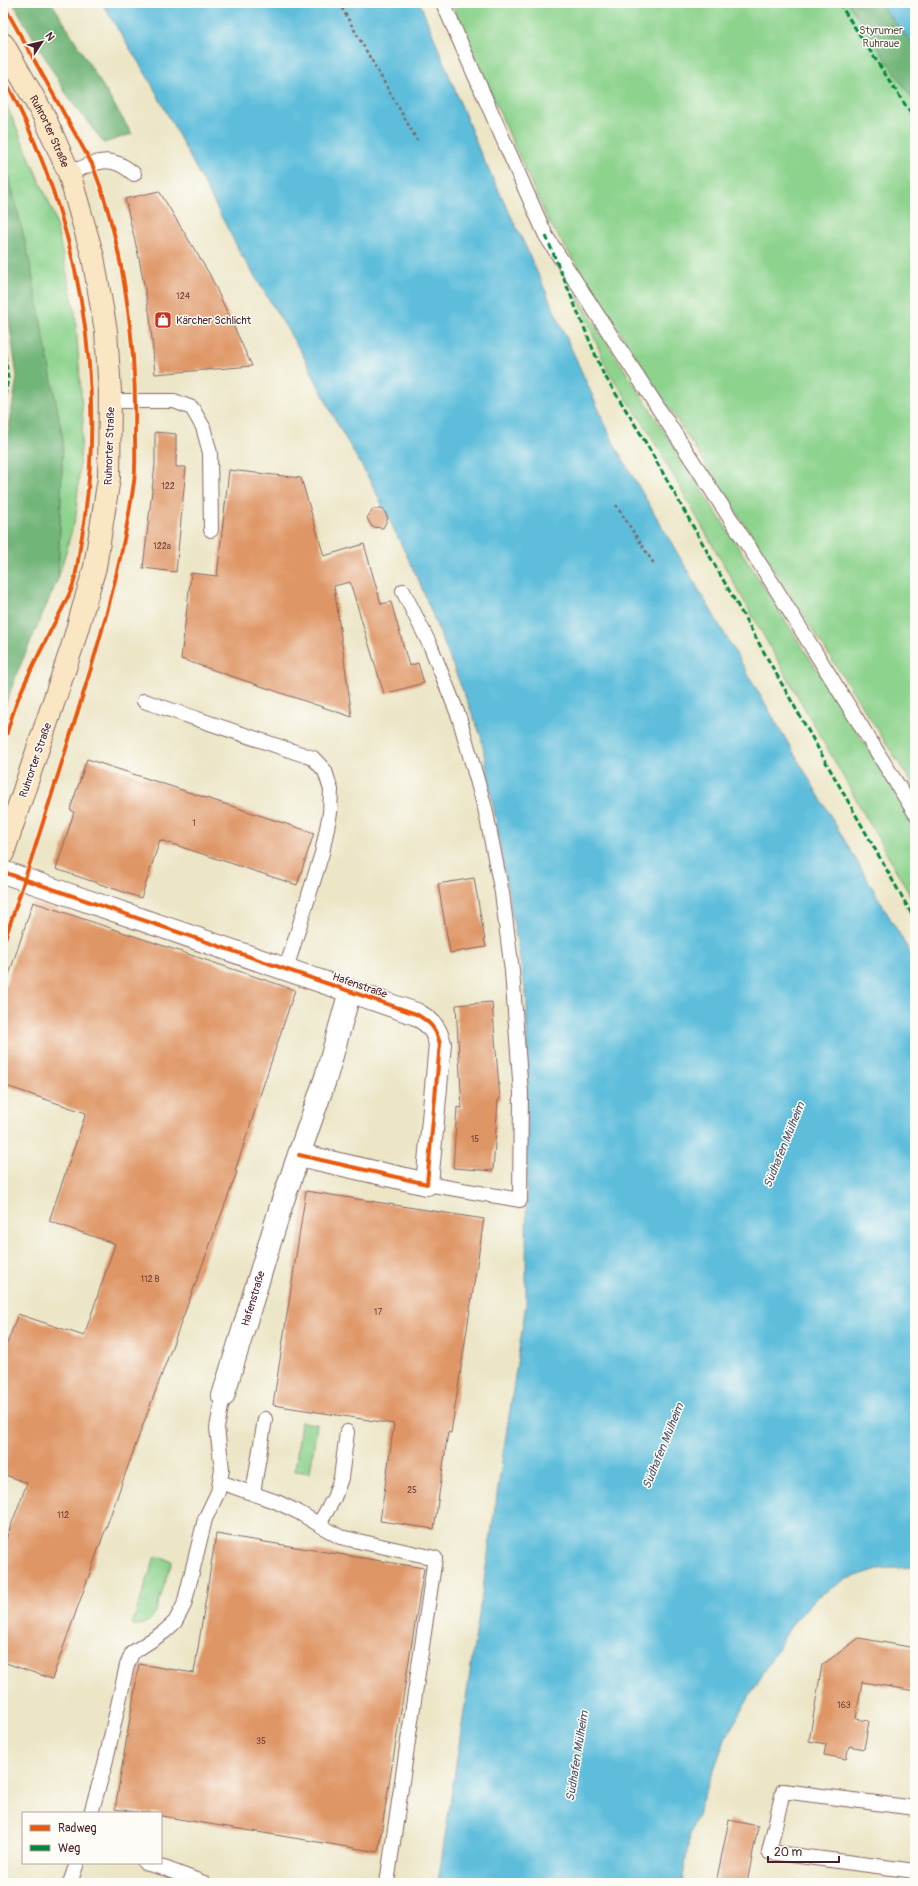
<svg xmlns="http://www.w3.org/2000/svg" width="918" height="1886" viewBox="0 0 918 1886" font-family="Pangolin,sans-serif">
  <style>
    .green { fill: #8dd38e; stroke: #6c795c }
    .forest { fill: #72b579; stroke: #5e6a52 }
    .water { fill: #5dbddb; stroke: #546e83 }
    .building { fill: #df9666 }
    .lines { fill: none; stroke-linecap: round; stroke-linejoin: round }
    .service-casing { stroke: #836562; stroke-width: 16 }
    .minor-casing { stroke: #836562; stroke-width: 24 }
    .secondary-casing { stroke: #836562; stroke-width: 24 }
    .path { stroke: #836562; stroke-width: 2.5; stroke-dasharray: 3 3; stroke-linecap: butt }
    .service { stroke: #fff; stroke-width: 14 }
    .minor { stroke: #fff; stroke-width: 22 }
    .secondary { stroke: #fbe6c4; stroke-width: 22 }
    .quiet { stroke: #00873e; stroke-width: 3; stroke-dasharray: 6 3; stroke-linecap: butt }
    .cycleway-casing { stroke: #fdfcf7; stroke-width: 6 }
    .cycleway { stroke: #e8590c; stroke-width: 4 }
    .labels { text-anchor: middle; stroke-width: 3; stroke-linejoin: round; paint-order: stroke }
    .number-label { font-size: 9px; fill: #6f3d3a }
    .park-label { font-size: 11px; fill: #5e5549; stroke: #fdfcf7 }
    .street-label { font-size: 11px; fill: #4a1f2b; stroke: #fdfcf7 }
    .poi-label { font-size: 11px; fill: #4a1f2b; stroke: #fdfcf7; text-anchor: start }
    .water-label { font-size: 12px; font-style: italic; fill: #515669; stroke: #fdfcf7 }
  </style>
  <rect width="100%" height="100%" fill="#fdfcf7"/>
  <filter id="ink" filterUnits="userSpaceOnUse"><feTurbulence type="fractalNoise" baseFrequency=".025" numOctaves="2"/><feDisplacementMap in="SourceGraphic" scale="8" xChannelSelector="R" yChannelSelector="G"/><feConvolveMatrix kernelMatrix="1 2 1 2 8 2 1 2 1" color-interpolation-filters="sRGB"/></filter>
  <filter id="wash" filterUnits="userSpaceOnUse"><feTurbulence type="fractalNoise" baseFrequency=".012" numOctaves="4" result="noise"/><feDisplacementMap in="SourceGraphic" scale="16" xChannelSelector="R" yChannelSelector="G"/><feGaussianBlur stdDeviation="0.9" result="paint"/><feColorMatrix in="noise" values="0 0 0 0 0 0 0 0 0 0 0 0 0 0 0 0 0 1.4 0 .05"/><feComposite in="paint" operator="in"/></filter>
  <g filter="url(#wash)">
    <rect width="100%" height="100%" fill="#ece6c7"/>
    <!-- green -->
    <g class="green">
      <path d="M451,3H915V788L547,219Z"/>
      <path d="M3,97L54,214L75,312L83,420L76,516L58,579L63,439L9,176L3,166Z"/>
      <path d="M576,294L898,796L915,828V904L647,429L608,371Z"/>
      <path d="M301,1422L317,1424L310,1473L295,1471Z"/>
      <path d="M155,1556L172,1561L156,1611C152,1622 143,1626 132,1625Z"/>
    </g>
    <!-- forest -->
    <g class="forest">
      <path d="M13,3H52L132,134L104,143L68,97Z"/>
      <path d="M848,3H879L915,46V103Z"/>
      <path d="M3,166L9,176L29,258L63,439L58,579L17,673L3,712V466L17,377L3,278Z"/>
    </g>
    <!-- water -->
    <g class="water">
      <path d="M102,3H420L480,152L524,243L615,446L915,961V1567L878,1569L844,1580L816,1598L792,1624L726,1737L690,1834L682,1883H438L526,1304L527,1000L481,736L419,581L372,484L339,427L303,355L241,254L150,81Z"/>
      <path d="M879,3H915V46Z"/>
    </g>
    <g id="blocks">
      <!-- building -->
      <g class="building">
        <path d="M159,191L210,275L252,366L155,374L150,317L139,258L125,199Z"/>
        <path d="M155,432L176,434V467H186L176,572L143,568L155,465Z"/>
        <path d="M229,470L301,478L324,556L364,544L381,604L391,602L409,666L418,663L424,683L384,694L350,582L334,586L352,717L181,659L191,573L217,576Z"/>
        <path d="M373,509H383L388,518L383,528L372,527L367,518Z"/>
        <path d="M87,759L314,833L297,885L160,840L141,898L56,869L74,812L70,810Z"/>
        <path d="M474,878L486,947L450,953L438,884Z"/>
        <path d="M33,902L295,990L235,1171L237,1172L137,1441L52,1679L3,1662V1547L27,1483L3,1474V1354L18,1314L84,1336L115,1244L49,1221L86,1113L3,1085V993Z"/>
        <path d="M492,1002L500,1099L498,1100L493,1171L453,1168L457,1107L462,1108L456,1005Z"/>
        <path d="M306,1191L484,1219L451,1433L448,1432L434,1529L380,1521L394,1424L273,1405Z"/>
        <path d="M216,1534L424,1568L378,1852L161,1816V1813H142L115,1809L139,1664L194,1673Z"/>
        <path d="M859,1638L915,1648V1691L862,1682L856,1719L869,1721L864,1749L849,1746L846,1759L824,1755L826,1744L809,1741L822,1665Z"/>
        <path d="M729,1820L758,1826L747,1883H716Z"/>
      </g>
    </g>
  </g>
  <g filter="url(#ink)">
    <use href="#blocks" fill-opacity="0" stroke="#836562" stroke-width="1"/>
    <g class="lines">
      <defs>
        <g id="service">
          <path d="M443,3L546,236L771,581L915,813"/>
          <path d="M69,173C97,162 110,153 134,174"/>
          <path d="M110,401H174L192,408L203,427L210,453L211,530"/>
          <path d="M403,591L431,647L459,717L485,808L502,893L512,971L521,1093L520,1200L427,1184"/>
          <path d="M144,701L313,758L325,771L331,790L330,813L322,853L286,969"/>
          <path d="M220,1482L277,1502L298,1512L340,1537L435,1558L387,1883"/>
          <path d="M253,1493L265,1419"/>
          <path d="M319,1524L334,1498L341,1478L347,1432"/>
          <path d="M915,1808L783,1791L769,1852L915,1871"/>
          <path d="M91,1813L105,1764L127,1665L132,1653L164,1632L175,1622L184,1605L205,1519L218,1492L222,1469L217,1428L223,1396"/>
          <path d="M145,1863L167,1869L204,1883"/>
          <path d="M70,1883L77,1863"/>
        </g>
        <g id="minor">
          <path d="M3,872L416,1014C430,1022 436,1028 440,1044L427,1184L299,1155"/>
          <path id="s1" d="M223,1396L281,1206L326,1077L350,991"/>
        </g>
        <g id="secondary">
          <path id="s2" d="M3,44L44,116L69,173L93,257L106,331L110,392L109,478L95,567L72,647L3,853"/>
        </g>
      </defs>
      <!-- service casing -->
      <use href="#service" class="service-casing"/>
      <!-- minor casing -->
      <use href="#minor" class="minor-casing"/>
      <!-- secondary casing -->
      <use href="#secondary" class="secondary-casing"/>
      <!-- path -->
      <g class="path">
        <path d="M123,3L126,7"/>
        <path d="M339,3L417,140"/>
        <path d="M616,505L654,564"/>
      </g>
      <!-- service -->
      <use href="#service" class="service"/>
      <!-- minor -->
      <use href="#minor" class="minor"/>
      <!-- secondary -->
      <use href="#secondary" class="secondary"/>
      <!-- quiet -->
      <g class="quiet">
        <path d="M839,3L915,120"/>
        <path d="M546,236L603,373L642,436L915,920"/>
        <path d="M3,337L8,378L3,409"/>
      </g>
      <defs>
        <g id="cycleway">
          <path d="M3,4L92,164C124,243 137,349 135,434C135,450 136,467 134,482C122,568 97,651 71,733C49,804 27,874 3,945"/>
          <path d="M3,76C79,218 108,376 82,536C79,551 78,566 74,581C71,596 54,622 47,638C38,656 29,673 21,692C13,709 9,728 3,745"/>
          <path d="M3,872L416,1014C430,1022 436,1028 440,1044L427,1184L299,1155"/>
        </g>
      </defs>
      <!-- cycleway casing -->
      <use href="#cycleway" class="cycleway-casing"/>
      <!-- cycleway -->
      <use href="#cycleway" class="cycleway"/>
    </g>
  </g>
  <!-- icons -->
  <defs>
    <symbol id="shop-square" viewBox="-11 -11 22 22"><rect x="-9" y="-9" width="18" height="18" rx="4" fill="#c8321e" stroke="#fdfcf7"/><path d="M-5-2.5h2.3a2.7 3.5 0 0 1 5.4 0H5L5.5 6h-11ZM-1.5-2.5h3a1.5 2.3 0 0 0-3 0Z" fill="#fff"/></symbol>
  </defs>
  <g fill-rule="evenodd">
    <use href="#shop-square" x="153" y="310" width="20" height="20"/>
  </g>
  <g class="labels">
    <!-- number labels -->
    <g class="number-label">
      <text x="183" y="299">124</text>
      <text x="168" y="489">122</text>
      <text x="162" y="549">122a</text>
      <text x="194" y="826">1</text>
      <text x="475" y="1142">15</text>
      <text x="150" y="1282">112 B</text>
      <text x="378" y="1315">17</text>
      <text x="412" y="1493">25</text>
      <text x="63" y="1518">112</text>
      <text x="844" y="1708">163</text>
      <text x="261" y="1744">35</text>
    </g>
    <!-- park labels -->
    <g class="park-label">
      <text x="881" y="34">Styrumer<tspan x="881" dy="13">Ruhraue</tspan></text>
    </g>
    <!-- street labels -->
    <g class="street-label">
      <text dy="4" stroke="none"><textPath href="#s2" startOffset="99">Ruhrorter Straße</textPath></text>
      <text transform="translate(109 446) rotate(-88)" y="4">Ruhrorter Straße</text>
      <text transform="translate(35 760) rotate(-71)" y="4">Ruhrorter Straße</text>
      <text transform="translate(360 985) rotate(19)" y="4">Hafenstraße</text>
      <text dy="4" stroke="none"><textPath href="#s1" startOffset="102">Hafenstraße</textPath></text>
    </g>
    <!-- poi labels -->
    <g class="poi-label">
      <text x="176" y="324">Kärcher Schlicht</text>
    </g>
    <!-- water labels -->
    <g class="water-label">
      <text transform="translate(784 1145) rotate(-68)" y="4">Südhafen Mülheim</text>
      <text transform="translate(663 1446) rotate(-68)" y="4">Südhafen Mülheim</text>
      <text transform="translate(577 1756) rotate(-81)" y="4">Südhafen Mülheim</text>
    </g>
  </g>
  <!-- margin -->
  <rect width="918" height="1886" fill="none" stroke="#fdfcf7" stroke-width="16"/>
  <!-- legend -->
  <rect x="22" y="1812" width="140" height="52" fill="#fdfcf7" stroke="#b5a4a5"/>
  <rect x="30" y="1825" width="20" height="6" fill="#e8590c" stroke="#b5a4a5"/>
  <text x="58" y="1832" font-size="12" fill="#4a1f2b">Radweg</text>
  <rect x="30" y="1845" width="20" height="6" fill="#00873e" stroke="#b5a4a5"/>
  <text x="58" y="1852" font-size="12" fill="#4a1f2b">Weg</text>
  <!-- north arrow -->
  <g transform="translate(42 42) rotate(55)" stroke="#fdfcf7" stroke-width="3" paint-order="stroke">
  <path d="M0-3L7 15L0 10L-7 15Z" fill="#4a1f2b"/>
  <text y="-6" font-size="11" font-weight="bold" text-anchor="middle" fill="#4a1f2b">N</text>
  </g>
  <!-- scale -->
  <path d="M768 1856v6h71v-6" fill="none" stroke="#4a1f2b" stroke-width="2"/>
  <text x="774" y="1856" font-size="12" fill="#4a1f2b" stroke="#fdfcf7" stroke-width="3" paint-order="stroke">20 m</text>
</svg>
